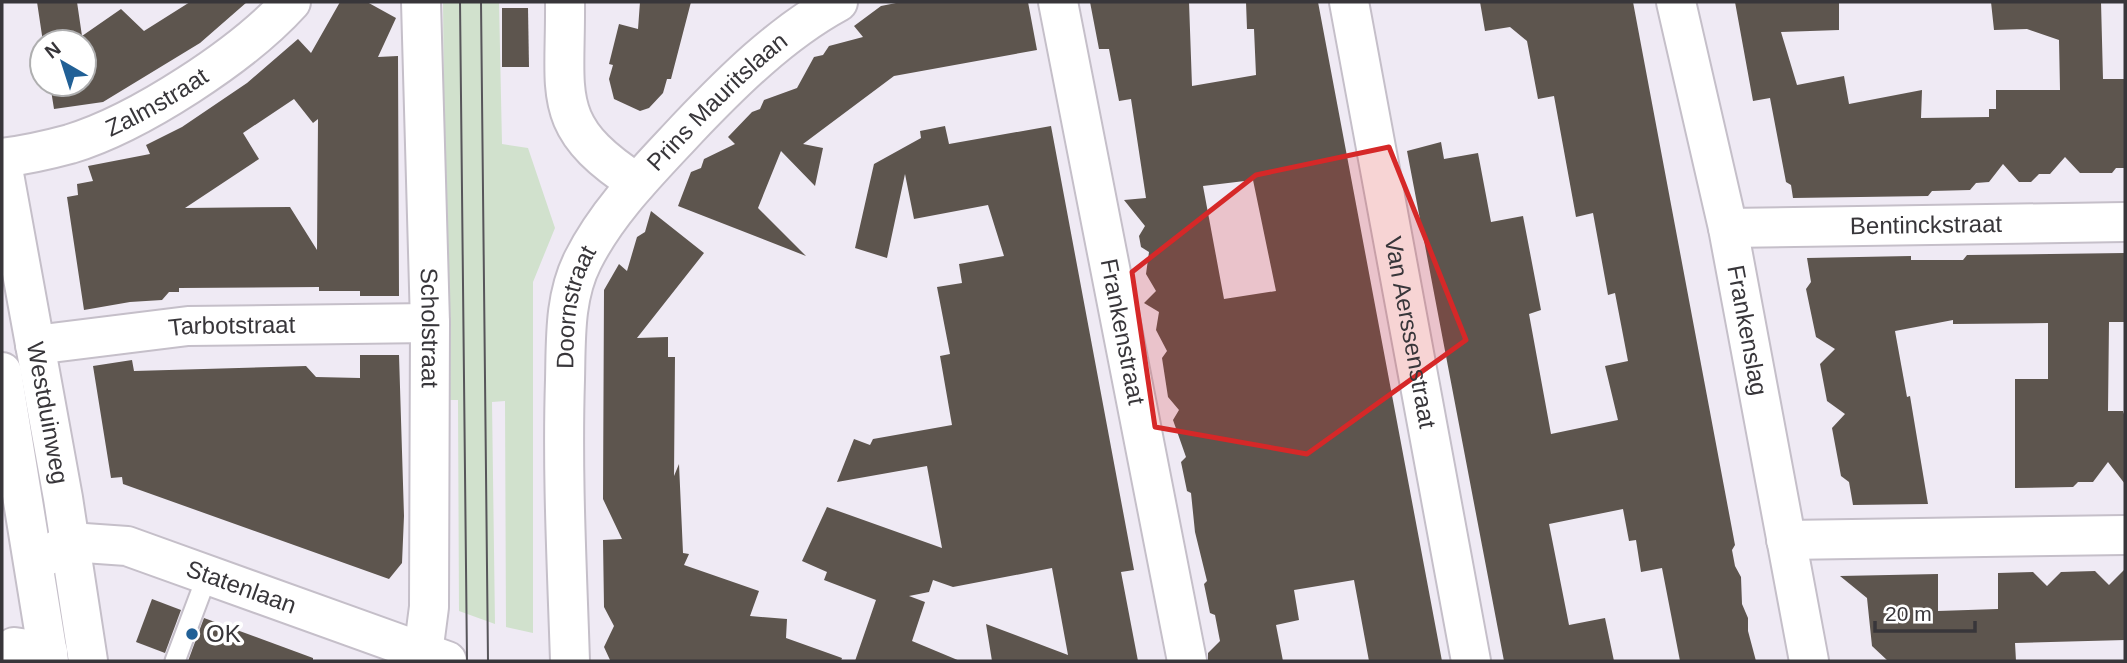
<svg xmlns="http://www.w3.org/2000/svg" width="2127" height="663" viewBox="0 0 2127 663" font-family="Arial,sans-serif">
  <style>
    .green { fill: #d1e1cd }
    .building { fill: #5d554e; fill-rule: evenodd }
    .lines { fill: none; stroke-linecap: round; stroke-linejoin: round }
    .service-casing { stroke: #c5bfc9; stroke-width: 23 }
    .minor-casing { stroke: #c5bfc9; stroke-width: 42 }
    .tertiary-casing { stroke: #c5bfc9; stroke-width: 42 }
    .secondary-casing { stroke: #c5bfc9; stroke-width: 42 }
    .service { stroke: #fff; stroke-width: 19 }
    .minor { stroke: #fff; stroke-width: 38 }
    .tertiary { stroke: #fff; stroke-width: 38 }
    .secondary { stroke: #fff; stroke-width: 38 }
    .tram { stroke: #57555a; stroke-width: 2 }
    .marked { fill: #d62828; fill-opacity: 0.2; stroke: #d62828; stroke-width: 5; stroke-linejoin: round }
    .poi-dot { fill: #216096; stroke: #fff; stroke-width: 2.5 }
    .labels { text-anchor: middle; stroke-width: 7; stroke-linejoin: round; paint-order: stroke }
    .street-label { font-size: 24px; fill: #38363a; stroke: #fff }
    .poi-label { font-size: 24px; fill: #38363a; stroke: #fff; text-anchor: start }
  </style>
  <rect width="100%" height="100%" fill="#efeaf4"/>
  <!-- green -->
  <path class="green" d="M443,2H499L502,144L528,148L555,228L533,282V633L506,627L505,401L492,402L495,624L459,611L458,400H447Z"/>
  <!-- building -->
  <g class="building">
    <path d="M37,2H77L82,36L121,9L144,31L190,2H247L200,43L103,102L54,109L50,84H84V42H43Z"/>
    <path d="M340,2H367L396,18L378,57L398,56L399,296H360V291H319V287L179,288V292H169L162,300L130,302L84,310L67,197L78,195L77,184L93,181L88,166L150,154L146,145L182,127L247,83L298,39L311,53ZM294,99L313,123L318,119L317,250L290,207L185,208L259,159L243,133Z"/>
    <path d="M640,2H691L671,79H667L663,93L649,108L640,111L614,99L609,79L613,65L609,64L619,24L638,29Z"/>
    <path d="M901,2H1028L1037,50L894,76L803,144L823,148L815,186L781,151L758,208L806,256L678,206L691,172L701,168L704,159L735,144L728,137L752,112L760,109L764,100L797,88L814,57L823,55L829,46L863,37L854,26L881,6Z"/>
    <path d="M1090,2H1189L1192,86L1256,75L1254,29H1247L1246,2H1318L1442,661H1369L1354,580L1294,590L1299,620L1276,625L1283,661H1208V653L1220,641L1215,615L1210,613L1204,584L1207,581L1195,532L1191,493L1187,491L1181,462L1186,457L1173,420L1179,410L1168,397L1162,358L1167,351L1156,330L1159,312L1144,303L1156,291L1146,274L1149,252L1141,247L1139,236L1145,226L1124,200L1146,198L1131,99L1119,101L1109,49H1099ZM1253,180L1276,291L1224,299L1203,186Z"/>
    <path d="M1480,2H1633L1735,545L1732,550L1735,566L1741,577L1742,604L1748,618V631L1756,661H1680L1662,568L1641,572L1636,540L1629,541L1623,509L1549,524L1569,625L1605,618L1614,661H1504L1407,151L1441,142L1444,159L1478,153L1491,222L1523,216L1541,310L1529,314L1551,434L1618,420L1605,366L1628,361L1615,293L1608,295L1593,213L1576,217L1554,96L1538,99L1527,41L1510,27L1485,31Z"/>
    <path d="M1735,2H1839V30L1781,32L1797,85L1844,76L1849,104L1922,90L1921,118L1989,117V109H1996V90H2060L2059,40L2027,29L1994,30L1991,2H2101L2103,79H2125V168H2116L2112,173H2080L2065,157L2050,174H2039L2031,182H2019L2003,164L1989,182L1976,183L1970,190L1932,191L1928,196L1793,198L1791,185L1786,182L1770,98L1753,101Z"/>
    <path d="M502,8H528L529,67H502Z"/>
    <path d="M945,126L949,144L1051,126L1134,570L1121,572L1138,661H992L986,624L1068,655L1052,568L953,587L933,580L929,592L909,596L925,602L912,641L960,661H855L876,600L824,580L827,572L802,561L827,507L942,548L927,466L837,482L854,439L870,445L873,439L952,425L940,356L950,354L937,287L962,283L959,264L1004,256L988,205L914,219L905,174L887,258L855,248L874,164L921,138L920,131Z"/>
    <path d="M651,211L704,253L637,338L668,337V357H675L674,476L679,464L683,553L689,554L684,565L759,591L750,616L787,619L786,638L842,658L841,661L610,660L604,647L614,626L604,607L603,540L622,539L603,499L604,290L619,264L627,271L637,237L645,232Z"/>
    <path d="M2125,253L2124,322H2109L2108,411H2123L2125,417V484L2108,462L2093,482H2078L2073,487L2015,488V379H2048V323L1953,324V320L1895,331L1907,397L1910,396L1928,504L1853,505L1849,482L1841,476L1832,428L1845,414L1827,401L1820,364L1835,349L1816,337L1806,289L1811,282L1807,258L1911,256V260H1963L1967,255Z"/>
    <path d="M360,355H399L404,516L402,563L389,579L123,484L122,477L111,478L93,366L132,360L134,371L306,366L316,377L360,378Z"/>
    <path d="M2125,569V640L2015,643L2016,661H1888L1872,646L1867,598L1840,576L1938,574V611L1998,609V573L2033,572L2047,586L2061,572L2095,571L2109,585Z"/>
    <path d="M152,599L181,610L165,653L136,642Z"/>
    <path d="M204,618L313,658V661H188Z"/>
  </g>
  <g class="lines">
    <defs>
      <path id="service" d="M175,661L207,576"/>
      <g id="minor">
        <path id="s1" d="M421,2L430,323L429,607L422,661"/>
        <path d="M565,2C566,96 549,126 637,183"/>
        <path id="s2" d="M1058,2L1187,661"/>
        <path id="s3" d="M1349,2L1471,661"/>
        <path id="s4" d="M1676,2L1728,228L1809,661"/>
        <path id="s5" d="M2,158C25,155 48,150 70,144C139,123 243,55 291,2"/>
        <path id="s6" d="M1728,228L2125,222"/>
        <path id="s7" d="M35,345L188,326L430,323"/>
        <path d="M1786,540L2125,535"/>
        <path d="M14,647L48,652"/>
        <path id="s8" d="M570,661C567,568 562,474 565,380C566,340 564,297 583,260C608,210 650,169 688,128C732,82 781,33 838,2"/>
      </g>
      <g id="tertiary">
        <path id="s9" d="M43,558L70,542L127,546L447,661"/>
      </g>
      <g id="secondary">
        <path id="s10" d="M2,163L63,498L88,661"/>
        <path d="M2,372L49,661"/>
      </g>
    </defs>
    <!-- service casing -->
    <use href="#service" class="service-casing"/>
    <!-- minor casing -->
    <use href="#minor" class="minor-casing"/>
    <!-- tertiary casing -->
    <use href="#tertiary" class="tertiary-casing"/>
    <!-- secondary casing -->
    <use href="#secondary" class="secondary-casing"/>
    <!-- service -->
    <use href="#service" class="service"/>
    <!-- minor -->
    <use href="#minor" class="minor"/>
    <!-- tertiary -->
    <use href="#tertiary" class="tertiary"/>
    <!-- secondary -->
    <use href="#secondary" class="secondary"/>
    <!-- tram -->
    <g class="tram">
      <path d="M460,2L467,661"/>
      <path d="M481,2L488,661"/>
    </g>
  </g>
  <!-- marked area -->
  <path class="marked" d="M1389,147L1466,340L1307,454L1155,427L1132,272L1256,175Z"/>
  <!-- markers -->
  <circle class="poi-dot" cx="192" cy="634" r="7"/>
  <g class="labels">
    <!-- street labels -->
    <g class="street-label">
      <text dy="8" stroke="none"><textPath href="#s5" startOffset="166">Zalmstraat</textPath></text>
      <text dy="8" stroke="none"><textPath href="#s8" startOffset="612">Prins Mauritslaan</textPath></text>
      <text dy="8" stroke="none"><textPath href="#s6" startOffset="198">Bentinckstraat</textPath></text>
      <text dy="8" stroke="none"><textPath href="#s8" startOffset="355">Doornstraat</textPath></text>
      <text dy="8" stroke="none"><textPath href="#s7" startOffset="198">Tarbotstraat</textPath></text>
      <text dy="8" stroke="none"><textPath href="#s1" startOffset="326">Scholstraat</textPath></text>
      <text dy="8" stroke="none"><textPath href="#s2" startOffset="336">Frankenstraat</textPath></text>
      <text dy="8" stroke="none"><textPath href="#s4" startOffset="336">Frankenslag</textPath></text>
      <text dy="8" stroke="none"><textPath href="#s3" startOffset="336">Van Aerssenstraat</textPath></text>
      <text dy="8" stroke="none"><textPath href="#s10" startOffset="254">Westduinweg</textPath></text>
      <text dy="8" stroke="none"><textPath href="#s9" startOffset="210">Statenlaan</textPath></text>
    </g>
    <!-- poi labels -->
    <g class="poi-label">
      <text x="206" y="642">OK</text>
    </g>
  </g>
  <!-- border -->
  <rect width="2127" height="663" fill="none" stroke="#38363a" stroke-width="7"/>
  <!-- north arrow -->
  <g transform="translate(63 63) rotate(321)"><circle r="33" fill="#ffffff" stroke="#afafb0" stroke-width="2"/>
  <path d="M0-5L12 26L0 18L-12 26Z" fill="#216096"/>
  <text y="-10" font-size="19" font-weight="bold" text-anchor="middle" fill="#38363a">N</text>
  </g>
  <!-- scale -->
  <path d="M1875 621v10h100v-10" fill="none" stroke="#38363a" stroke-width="3.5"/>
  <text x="1885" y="621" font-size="21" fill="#38363a" stroke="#ffffff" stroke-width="5" paint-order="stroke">20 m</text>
</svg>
